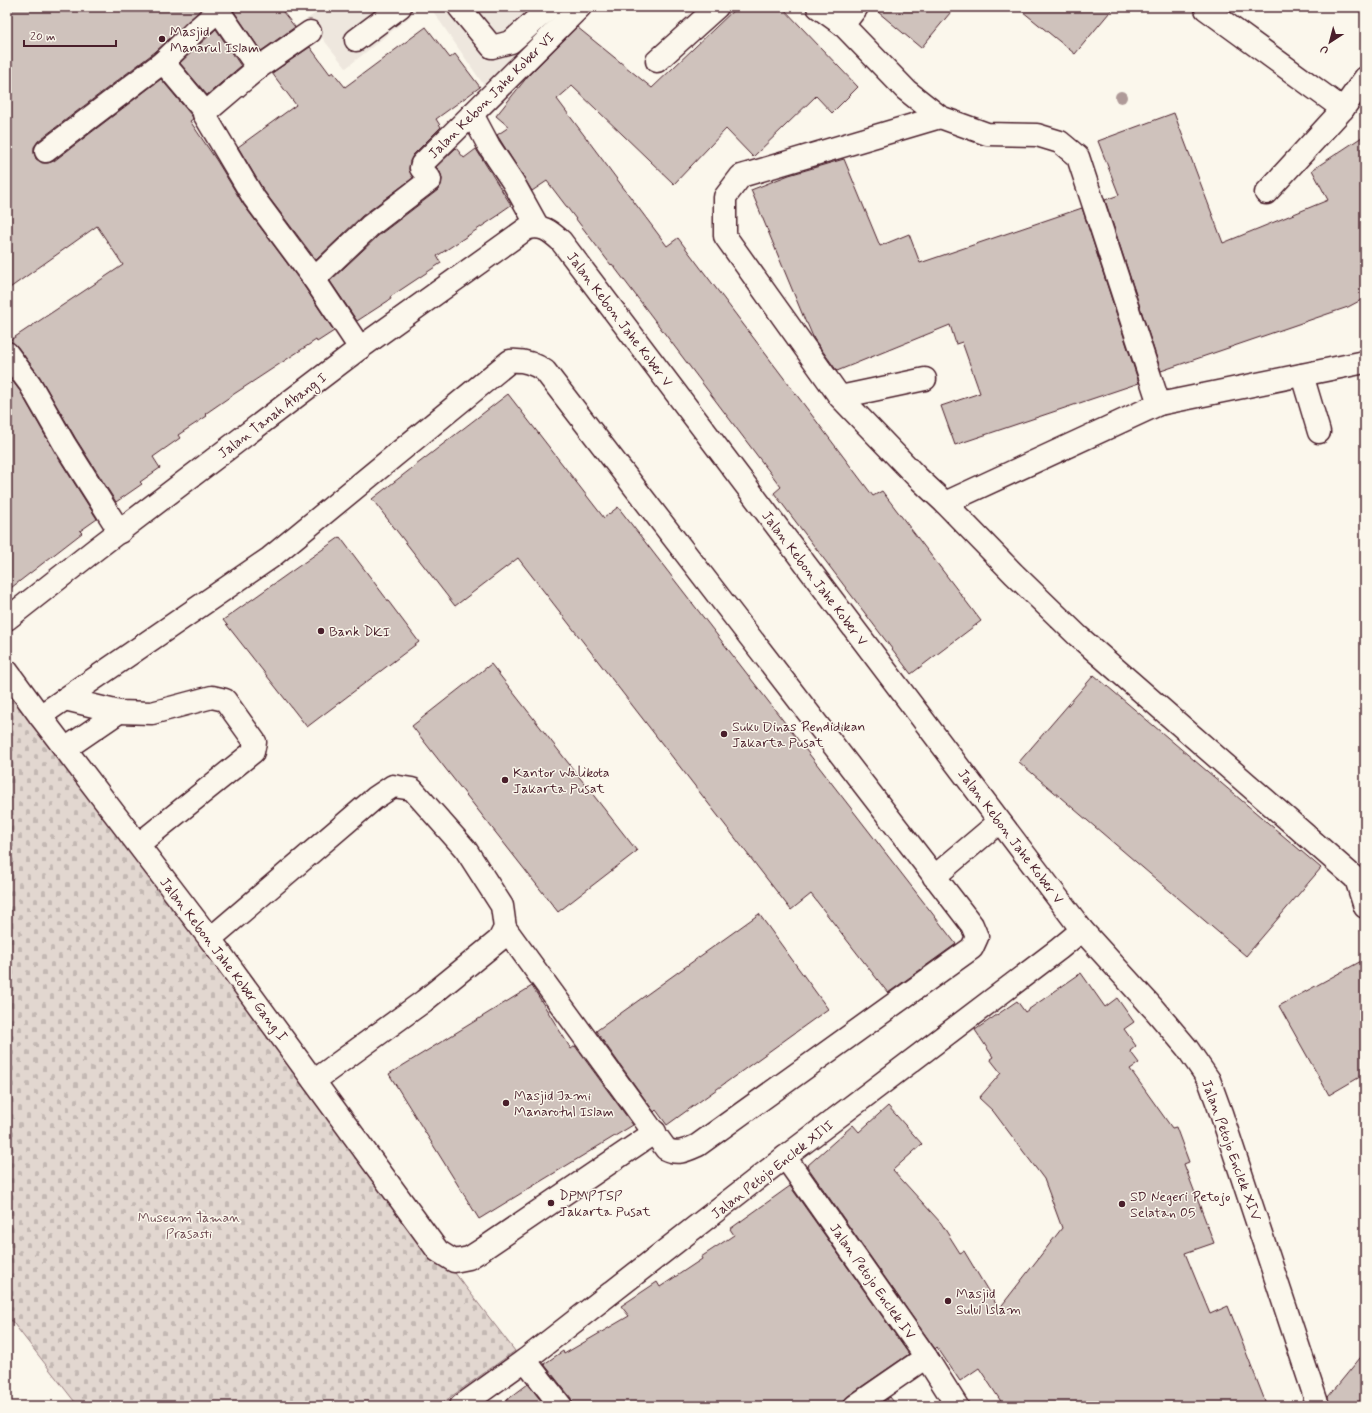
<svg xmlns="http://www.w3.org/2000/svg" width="1372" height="1413" viewBox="0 0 1372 1413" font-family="Mynerve,sans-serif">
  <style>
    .built { fill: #eee7de }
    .cemetery { fill: url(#cemetery-stones); stroke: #967b7e }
    .building { fill: #cfc2bc; stroke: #4a1f2b }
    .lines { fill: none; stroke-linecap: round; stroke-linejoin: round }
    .minor-casing { stroke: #4a1f2b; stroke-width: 25 }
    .minor { stroke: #fbf7ec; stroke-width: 22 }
    .tree { fill: #af9a98 }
    .poi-dot { fill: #4a1f2b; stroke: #fbf7ec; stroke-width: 1.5 }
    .labels { text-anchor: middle; stroke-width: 3; stroke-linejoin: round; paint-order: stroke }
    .poi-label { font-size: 14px; fill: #4a1f2b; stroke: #fbf7ec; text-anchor: start }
    .street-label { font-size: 14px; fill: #4a1f2b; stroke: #fbf7ec }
    .park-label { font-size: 14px; fill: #704d54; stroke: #fbf7ec }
  </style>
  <defs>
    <pattern id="cemetery-stones" width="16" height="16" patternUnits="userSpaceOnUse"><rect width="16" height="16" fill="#e2d7d0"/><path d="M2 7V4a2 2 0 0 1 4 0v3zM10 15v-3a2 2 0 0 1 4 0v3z" fill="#c3b8b3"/></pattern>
  </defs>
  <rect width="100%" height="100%" fill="#fbf7ec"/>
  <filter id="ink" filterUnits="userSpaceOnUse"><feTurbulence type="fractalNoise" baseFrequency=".025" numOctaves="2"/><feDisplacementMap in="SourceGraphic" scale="8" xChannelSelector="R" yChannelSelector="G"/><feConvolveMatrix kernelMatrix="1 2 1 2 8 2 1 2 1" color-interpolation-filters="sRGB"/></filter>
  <g filter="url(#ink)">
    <!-- built -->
    <g class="built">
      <path d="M325,7H422L346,68L307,19Z"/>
      <path d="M430,7H578L490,94Z"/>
    </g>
    <!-- cemetery -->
    <path class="cemetery" d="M7,691L515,1351L438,1406H78L7,1315Z"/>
    <!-- building -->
    <g class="building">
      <path d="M7,7H204L155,52L38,141L34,147V153L36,159L42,163H48L54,161L161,79L192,116L193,119L190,121L217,161L243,204L304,286L334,331L317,342L316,340L234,394L205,414L207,416L178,435L180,438L153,457L160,468L140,482L142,484L116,502L76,439L40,377L17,346L9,341L123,265L97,226L7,290Z"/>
      <path d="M231,7H279L295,27L261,51Z"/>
      <path d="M737,7H782L858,87L832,113L816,96L753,157L726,129L674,184L572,86L557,99L667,246L678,238L873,496L882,491L981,621L911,674L774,493L781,487L612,264L611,265L547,181L532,191L497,135L509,127L496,116L528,76L577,27L652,88Z"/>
      <path d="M872,7H955L921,48Z"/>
      <path d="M1017,7H1114L1075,54Z"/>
      <path d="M426,27L450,58L455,54L480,87L436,119L441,127L413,155L410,161L409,170L413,178L362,216L316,260L264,191L238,147L296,105L272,73L310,47L330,74L333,72L345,87Z"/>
      <path d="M216,29L241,66L207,95L180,63Z"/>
      <path d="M1174,113L1223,243L1328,200L1312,170L1365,135V298L1348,307L1161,371L1105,200L1119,195L1098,141Z"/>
      <path d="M456,148L464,158L476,149L511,205L498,214L499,215L437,256L441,263L390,297L391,299L357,321L330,281L378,236L438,190L441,185L442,179L440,172L436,167Z"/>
      <path d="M844,159L880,246L909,234L920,263L1082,208L1139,383L955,445L941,406L980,393L962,342L956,344L950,325L837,371L814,339L807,323H806L751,190L789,175Z"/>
      <path d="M7,374L20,391L54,451L97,519L80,531L82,533L7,591Z"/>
      <path d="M508,394L604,518L618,507L956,944L888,993L811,894L791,910L518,558L455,606L372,499Z"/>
      <path d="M340,537L419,642L307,727L223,620Z"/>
      <path d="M491,664L637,851L558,912L412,726Z"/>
      <path d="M1094,675L1321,868L1246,956L1019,762Z"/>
      <path d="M759,914L828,1009L667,1125L656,1110L654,1112L596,1031Z"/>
      <path d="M1365,959V1074L1329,1095L1279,1006Z"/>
      <path d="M1081,973L1105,1007L1117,998L1134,1022L1124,1029L1136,1046L1130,1051L1139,1063L1130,1069L1172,1128L1176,1127L1189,1162L1184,1164L1214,1243L1185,1253L1210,1314L1228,1306L1267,1406H1004L979,1368L960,1381L937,1347L935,1349L807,1166L853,1125L859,1132L888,1106L922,1144L893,1170L941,1223L960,1253L964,1251L999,1309L1062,1228L1044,1179L993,1111L979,1098L1001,1073L990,1059L993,1057L975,1030L1017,1001L1025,1012Z"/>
      <path d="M532,986L571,1049L575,1046L633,1125L479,1219L389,1074Z"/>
      <path d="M790,1186L909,1354L848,1396L844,1400L843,1406H573L571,1398L544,1364L563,1351L564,1354L629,1316L621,1306L657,1282L660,1287L702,1259L701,1257L734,1235L730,1229Z"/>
      <path d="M1365,1352V1406H1330L1328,1397Z"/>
      <path d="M528,1384L545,1406H499Z"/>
      <path d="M890,1397L897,1406H877Z"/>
    </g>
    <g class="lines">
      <defs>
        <g id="minor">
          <path d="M216,7L258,68"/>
          <path d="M459,7L492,47L511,42L550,7"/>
          <path d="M818,7L843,25"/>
          <path d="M857,7L843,25L906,90L940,117L987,134L1037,135L1060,142L1078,157L1159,404"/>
          <path d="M1206,9L1343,109"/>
          <path d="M310,32L258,68L204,114L254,198L314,279L360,348"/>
          <path d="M356,40L400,7"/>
          <path d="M657,61L717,7"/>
          <path d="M163,62L195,31L218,11"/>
          <path d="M472,114L489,146L513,182L538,227"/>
          <path d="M940,117L741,176L725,197V236L840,397L916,476L945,503L1159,404L1365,362"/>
          <path d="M46,151L163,62L205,112"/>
          <path d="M1266,193L1343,109L1365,78"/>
          <path d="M314,279L370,226L430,180V179L421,168L422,164L580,7"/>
          <path d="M7,353L30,384L65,445L120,532"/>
          <path d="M1302,375L1319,432"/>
          <path d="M840,397L925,379"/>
          <path d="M945,503L1014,574L1078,636L1356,879L1365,907"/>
          <path d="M7,619L96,549L360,348L526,229C541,223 551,232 561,241L1082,930L1153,1008L1187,1048L1209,1080L1221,1113L1318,1406"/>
          <path d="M7,671L40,716L210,939L438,1251L454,1261L469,1258L480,1251L655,1132"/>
          <path d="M65,699L119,712L152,713L212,697L225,700L255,742L253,752L139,844"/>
          <path d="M40,716L270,558L510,361C524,360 534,363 545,371L972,925L977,937L972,948L698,1145C687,1150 678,1155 666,1149L505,928"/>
          <path d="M65,749L119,712"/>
          <path d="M934,877L999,822"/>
          <path d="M210,939L375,798L393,786L412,789L466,850L502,906L505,928L499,940L424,1001L314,1081"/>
          <path d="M785,1157L926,1357L957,1406"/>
          <path d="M525,1360L561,1406"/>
          <path d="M461,1406L525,1360L785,1157L1059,949L1082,930"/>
          <path d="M855,1406L926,1357"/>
        </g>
      </defs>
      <!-- minor casing -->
      <use href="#minor" class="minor-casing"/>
      <!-- minor -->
      <use href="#minor" class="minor"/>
    </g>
    <!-- trees -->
    <circle class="tree" cx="1121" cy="97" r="6"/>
  </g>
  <!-- markers -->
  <g class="poi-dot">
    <circle cx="162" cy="39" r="4"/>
    <circle cx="321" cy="631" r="4"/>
    <circle cx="724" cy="734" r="4"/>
    <circle cx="505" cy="780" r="4"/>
    <circle cx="506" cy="1103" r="4"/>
    <circle cx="551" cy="1203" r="4"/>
    <circle cx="1122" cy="1204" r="4"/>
    <circle cx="948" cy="1301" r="4"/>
  </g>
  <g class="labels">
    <!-- poi labels -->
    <g class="poi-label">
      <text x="170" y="36">Masjid<tspan x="170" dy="16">Manarul Islam</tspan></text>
      <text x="329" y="636">Bank DKI</text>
      <text x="732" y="731">Suku Dinas Pendidikan<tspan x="732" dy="16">Jakarta Pusat</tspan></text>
      <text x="513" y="777">Kantor Walikota<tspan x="513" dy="16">Jakarta Pusat</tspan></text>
      <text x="514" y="1100">Masjid Jami<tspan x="514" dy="16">Manarotul Islam</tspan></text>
      <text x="559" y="1200">DPMPTSP<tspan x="559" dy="16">Jakarta Pusat</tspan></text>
      <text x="1130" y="1201">SD Negeri Petojo<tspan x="1130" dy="16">Selatan 05</tspan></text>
      <text x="956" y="1298">Masjid<tspan x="956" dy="16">Sulul Islam</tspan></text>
    </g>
    <!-- street labels -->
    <g class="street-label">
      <text transform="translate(491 95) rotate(-45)" y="5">Jalan Kebon Jahe Kober VI</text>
      <text transform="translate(620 319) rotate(53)" y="5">Jalan Kebon Jahe Kober V</text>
      <text transform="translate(272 415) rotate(-37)" y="5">Jalan Tanah Abang I</text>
      <text transform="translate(815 578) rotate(53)" y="5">Jalan Kebon Jahe Kober V</text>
      <text transform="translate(1011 836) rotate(53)" y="5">Jalan Kebon Jahe Kober V</text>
      <text transform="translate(224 959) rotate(53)" y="5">Jalan Kebon Jahe Kober Gang I</text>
      <text transform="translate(1232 1150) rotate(70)" y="5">Jalan Petojo Enclek XIV</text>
      <text transform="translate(772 1169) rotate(-38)" y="5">Jalan Petojo Enclek XIII</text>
      <text transform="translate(873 1281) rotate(55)" y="5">Jalan Petojo Enclek IV</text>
    </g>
    <!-- park labels -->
    <g class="park-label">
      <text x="189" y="1222">Museum Taman<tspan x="189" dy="16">Prasasti</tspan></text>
    </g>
  </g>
  <!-- margin -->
  <rect width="1372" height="1413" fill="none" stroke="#fbf7ec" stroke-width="24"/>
  <rect x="12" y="12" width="1348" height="1389" fill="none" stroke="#4a1f2b" stroke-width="1.5" filter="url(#ink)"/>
  <!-- north arrow -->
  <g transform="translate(1330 42) rotate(216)" stroke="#fbf7ec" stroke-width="3" paint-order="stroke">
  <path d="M0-3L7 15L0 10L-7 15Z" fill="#4a1f2b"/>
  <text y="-6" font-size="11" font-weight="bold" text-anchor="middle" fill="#4a1f2b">U</text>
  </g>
  <!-- scale -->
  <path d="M24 40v6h92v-6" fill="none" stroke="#4a1f2b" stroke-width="2"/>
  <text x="30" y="40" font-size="12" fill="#4a1f2b" stroke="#fbf7ec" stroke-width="3" paint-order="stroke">20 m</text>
</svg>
